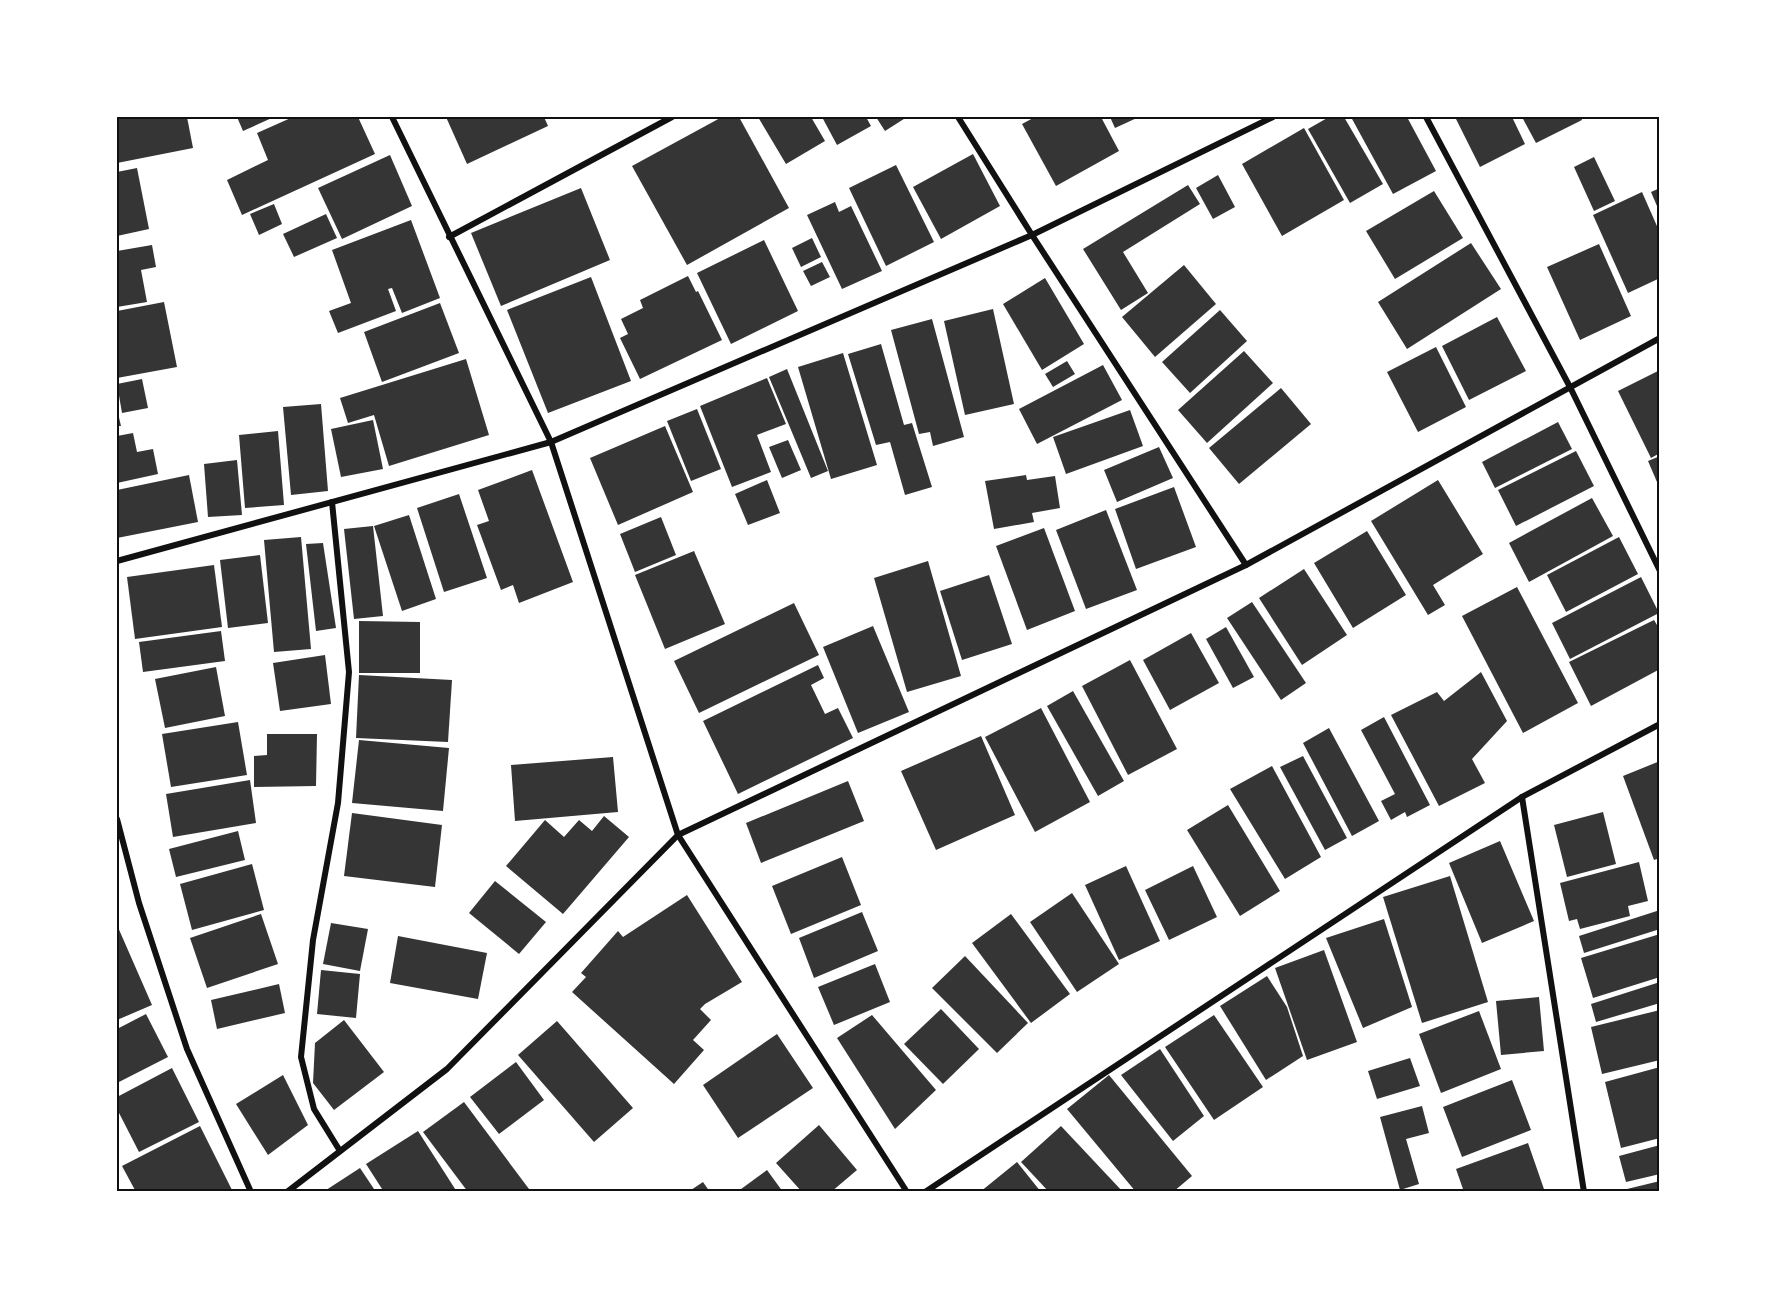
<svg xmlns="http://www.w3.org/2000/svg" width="1777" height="1309" viewBox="0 0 1777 1309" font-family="Ubuntu,sans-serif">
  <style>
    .building { fill: #353535 }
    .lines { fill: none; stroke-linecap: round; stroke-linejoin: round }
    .minor { stroke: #111; stroke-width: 6 }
    .neatline { fill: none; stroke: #111; stroke-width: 2 }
  </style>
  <rect width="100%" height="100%" fill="#fff"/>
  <!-- building -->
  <g class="building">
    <path d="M117,117H187L193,148L117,163Z"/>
    <path d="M237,117H274L243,131Z"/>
    <path d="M293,117H358L375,154L242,215L227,180L268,160L257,133Z"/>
    <path d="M446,117H544L548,126L467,164Z"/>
    <path d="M722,117H739L789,208L687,265L632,166Z"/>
    <path d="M758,117H811L825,141L786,164Z"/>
    <path d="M822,117H866L871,126L837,145Z"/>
    <path d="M876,117H907L885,131Z"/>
    <path d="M1035,117H1101L1119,151L1056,186L1022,124Z"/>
    <path d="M1110,117H1139L1115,128Z"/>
    <path d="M1329,117H1344L1383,184L1350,203L1308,129Z"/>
    <path d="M1351,117H1407L1436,171L1393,194Z"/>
    <path d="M1455,117H1512L1525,144L1480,167Z"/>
    <path d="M1522,117H1581L1582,120L1536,143Z"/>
    <path d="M1304,128L1344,200L1282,236L1242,164Z"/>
    <path d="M973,154L1000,206L941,239L913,187Z"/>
    <path d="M390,155L412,206L342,239L318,188Z"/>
    <path d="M1594,157L1615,201L1594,211L1574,167Z"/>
    <path d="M896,165L934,242L886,266L849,188Z"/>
    <path d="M137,168L149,229L117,236V172Z"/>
    <path d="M1218,175L1235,207L1213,219L1196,188Z"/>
    <path d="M1188,185L1200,204L1123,252L1148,293L1121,310L1083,249Z"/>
    <path d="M581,188L610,260L501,306L471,233Z"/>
    <path d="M1660,188V213L1651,192Z"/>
    <path d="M1434,191L1463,238L1395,279L1366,231Z"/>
    <path d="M1642,192L1660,233V278L1628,293L1593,215Z"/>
    <path d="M835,202L839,212L851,206L882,271L842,289L807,215Z"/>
    <path d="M274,204L282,224L259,235L250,214Z"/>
    <path d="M326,214L337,238L294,257L283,234Z"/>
    <path d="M411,220L440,298L402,313L392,288L388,289L396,311L338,333L329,311L351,303L332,250Z"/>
    <path d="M812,238L821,257L801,267L792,248Z"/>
    <path d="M764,240L798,311L731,344L697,273Z"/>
    <path d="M1471,243L1501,289L1407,349L1378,302Z"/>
    <path d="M1599,244L1631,316L1580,340L1547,267Z"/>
    <path d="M152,245L156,267L141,270L147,302L117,307V251Z"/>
    <path d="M822,262L830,277L811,286L803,271Z"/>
    <path d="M1184,265L1216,304L1155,357L1122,317Z"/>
    <path d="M688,276L696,292L698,291L722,340L640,379L620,338L628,334L621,319L643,308L640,300Z"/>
    <path d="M591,277L631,381L548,413L507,310Z"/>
    <path d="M1045,278L1084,344L1042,370L1003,304Z"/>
    <path d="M164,302L177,367L117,378V311Z"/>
    <path d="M440,303L459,353L382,382L364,332Z"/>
    <path d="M993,309L1014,404L965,415L944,321Z"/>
    <path d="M1220,310L1247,341L1190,393L1162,362Z"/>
    <path d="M1497,317L1526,371L1469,400L1442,346Z"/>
    <path d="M932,319L964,437L933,446L930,432L919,434L891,330Z"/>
    <path d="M881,344L904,425L912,423L932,487L905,495L890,442L876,445L848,354Z"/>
    <path d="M1436,347L1466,407L1418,432L1387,372Z"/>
    <path d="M1244,351L1273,383L1207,443L1178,410Z"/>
    <path d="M843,353L877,465L831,479L798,367Z"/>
    <path d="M466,359L489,435L389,466L374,415L348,423L340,398Z"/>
    <path d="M1067,361L1075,374L1053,387L1045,374Z"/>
    <path d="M1103,365L1122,400L1037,444L1019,409Z"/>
    <path d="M787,369L828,471L811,478L769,377Z"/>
    <path d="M1660,370V453L1651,458L1618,391Z"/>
    <path d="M767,378L786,424L757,435L771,472L732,487L700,406Z"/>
    <path d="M142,379L148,408L122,413L117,384Z"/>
    <path d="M1281,388L1311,424L1239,484L1209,448Z"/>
    <path d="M321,404L328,491L291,495L283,407Z"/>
    <path d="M117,409L121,426H117Z"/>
    <path d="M697,409L721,469L691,481L667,421Z"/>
    <path d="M1130,410L1143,446L1066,474L1053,437Z"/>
    <path d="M373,420L383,469L341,477L331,429Z"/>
    <path d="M1558,422L1572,449L1495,488L1482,462Z"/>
    <path d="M665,426L693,492L618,525L590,458Z"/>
    <path d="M278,431L284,505L245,508L239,435Z"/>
    <path d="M133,433L137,452L153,449L158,474L117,483V436Z"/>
    <path d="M788,440L801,470L782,478L769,447Z"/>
    <path d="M1159,447L1173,478L1117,502L1104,470Z"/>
    <path d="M1576,451L1594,486L1516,526L1498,490Z"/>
    <path d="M1660,456V489L1648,461Z"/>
    <path d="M237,460L242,515L208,517L204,464Z"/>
    <path d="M532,470L573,582L519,603L513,585L501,590L477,525L489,521L478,490Z"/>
    <path d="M189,475L198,522L117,538V490Z"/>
    <path d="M1026,475L1027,480L1055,476L1060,508L1032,513L1034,522L994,529L985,481Z"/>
    <path d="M767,480L780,513L748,525L735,494Z"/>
    <path d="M1438,480L1483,554L1433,585L1445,605L1428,615L1371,521Z"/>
    <path d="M1174,487L1196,547L1136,569L1115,509Z"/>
    <path d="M459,494L487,578L444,592L417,508Z"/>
    <path d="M1592,498L1613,536L1529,582L1509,543Z"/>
    <path d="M1106,510L1137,590L1086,609L1056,530Z"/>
    <path d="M409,515L436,599L402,611L374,526Z"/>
    <path d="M661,517L676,555L635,572L620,534Z"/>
    <path d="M373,526L383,616L354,619L344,529Z"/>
    <path d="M1044,528L1075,611L1027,630L996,546Z"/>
    <path d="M1367,531L1406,595L1353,628L1314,563Z"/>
    <path d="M301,537L311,649L274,652L264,540Z"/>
    <path d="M1619,537L1638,574L1566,612L1547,575Z"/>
    <path d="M323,543L336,628L316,631L306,544Z"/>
    <path d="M694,551L725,624L665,649L635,575Z"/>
    <path d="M260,555L268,623L228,628L220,560Z"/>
    <path d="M928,561L961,676L907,692L874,578Z"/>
    <path d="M214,565L222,627L135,639L127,577Z"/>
    <path d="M1304,569L1347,635L1302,665L1259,598Z"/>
    <path d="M989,575L1012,644L962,660L940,591Z"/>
    <path d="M1641,577L1659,613L1570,659L1552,623Z"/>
    <path d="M1517,587L1578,703L1523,733L1462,616Z"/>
    <path d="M1252,602L1306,683L1281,700L1227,618Z"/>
    <path d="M794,603L819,655L699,713L674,661Z"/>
    <path d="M1654,620L1660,630V669L1591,706L1569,662Z"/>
    <path d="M359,621L420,622V673H359Z"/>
    <path d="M873,626L909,712L858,733L823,647Z"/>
    <path d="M1226,627L1254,677L1233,688L1206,639Z"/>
    <path d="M221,631L225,661L143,672L139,642Z"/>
    <path d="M1191,633L1219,683L1170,710L1143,660Z"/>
    <path d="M325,655L331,704L280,711L273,663Z"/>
    <path d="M1130,660L1177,749L1128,775L1082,686Z"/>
    <path d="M818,665L824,678L811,685L825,714L838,708L853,738L738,794L703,721Z"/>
    <path d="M216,667L225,716L165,728L155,679Z"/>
    <path d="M1481,672L1507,721L1472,759L1485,783L1439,806L1391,715L1437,692L1444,701Z"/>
    <path d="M359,675L452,680L448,742L356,738Z"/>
    <path d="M1073,691L1124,781L1098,796L1047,706Z"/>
    <path d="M1041,708L1090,802L1035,832L985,737Z"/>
    <path d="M1384,717L1430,805L1407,817L1405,812L1391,820L1381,801L1395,794L1361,730Z"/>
    <path d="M238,722L247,775L171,787L162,734Z"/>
    <path d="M1329,728L1379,821L1352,836L1303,743Z"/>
    <path d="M267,734H317L316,786L254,787V756L267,755Z"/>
    <path d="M981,736L1015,815L936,850L901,771Z"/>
    <path d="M359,740L449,748L443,811L352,803Z"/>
    <path d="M1303,756L1347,838L1325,850L1280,767Z"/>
    <path d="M613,757L618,812L515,821L511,765Z"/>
    <path d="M1660,761V858L1654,860L1623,776Z"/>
    <path d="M1272,766L1321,857L1285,879L1230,789Z"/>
    <path d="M250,780L256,823L173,837L166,794Z"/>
    <path d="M848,781L864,821L761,863L746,823Z"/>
    <path d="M1228,805L1280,891L1240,916L1187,830Z"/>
    <path d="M1603,812L1616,864L1567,877L1554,825Z"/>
    <path d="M352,813L442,825L435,887L344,876Z"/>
    <path d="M604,816L629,837L563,914L506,866L545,820L564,837L579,820L592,831Z"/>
    <path d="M238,831L245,860L176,877L169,849Z"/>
    <path d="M1500,841L1534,921L1482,943L1449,863Z"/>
    <path d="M842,857L861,905L791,934L772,886Z"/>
    <path d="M1639,862L1648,901L1628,906L1630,916L1580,929L1577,919L1569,921L1560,883Z"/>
    <path d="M252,864L264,910L192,930L180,884Z"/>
    <path d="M1126,866L1160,941L1119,960L1085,885Z"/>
    <path d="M1193,866L1217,917L1169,940L1145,890Z"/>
    <path d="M1450,876L1488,1002L1422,1023L1383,897Z"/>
    <path d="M495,881L546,922L519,954L469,913Z"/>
    <path d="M1072,893L1119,964L1077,992L1030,922Z"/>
    <path d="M687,895L742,982L705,1004L700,1009L711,1020L693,1040L704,1050L674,1084L572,992L586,977L581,973L618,931L623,937Z"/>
    <path d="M1660,910V929L1584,953L1579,936Z"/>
    <path d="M862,912L878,951L814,978L799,938Z"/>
    <path d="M261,914L278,964L207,988L190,938Z"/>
    <path d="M1011,914L1070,994L1031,1023L972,943Z"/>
    <path d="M1384,919L1412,1007L1363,1028L1326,938Z"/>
    <path d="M331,923L368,929L360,971L323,964Z"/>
    <path d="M117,925L152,1005L117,1020Z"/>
    <path d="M1660,934V977L1593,998L1581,958Z"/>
    <path d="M398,936L487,953L478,999L390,983Z"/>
    <path d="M1324,950L1357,1042L1307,1060L1275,968Z"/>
    <path d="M965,956L1028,1023L997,1053L932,988Z"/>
    <path d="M875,964L890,1002L834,1025L818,987Z"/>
    <path d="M321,970L360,974L356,1018L317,1014Z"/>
    <path d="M1267,976L1287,1007L1303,1056L1266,1080L1220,1006Z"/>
    <path d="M1660,982V1003L1596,1022L1591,1004Z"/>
    <path d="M279,984L285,1013L217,1029L211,1000Z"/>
    <path d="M1539,997L1544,1051L1501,1055L1496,1001Z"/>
    <path d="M941,1009L979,1049L943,1084L904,1044Z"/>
    <path d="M1660,1010V1060L1602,1074L1591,1027Z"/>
    <path d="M1479,1011L1501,1069L1441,1093L1419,1034Z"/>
    <path d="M146,1014L168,1057L117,1083V1029Z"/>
    <path d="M872,1015L936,1090L895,1129L837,1038Z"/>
    <path d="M1214,1015L1263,1087L1214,1120L1165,1047Z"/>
    <path d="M344,1020L384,1072L334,1110L313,1083L315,1043Z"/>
    <path d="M557,1021L633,1108L594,1142L518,1055Z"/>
    <path d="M777,1034L813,1088L738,1138L703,1085Z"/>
    <path d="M1160,1049L1204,1116L1173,1141L1121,1075Z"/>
    <path d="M1410,1058L1420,1086L1377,1099L1368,1071Z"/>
    <path d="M516,1062L544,1100L499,1134L470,1097Z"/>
    <path d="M1660,1067V1138L1621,1148L1605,1082Z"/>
    <path d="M172,1068L199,1122L139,1152L117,1109V1097Z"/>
    <path d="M283,1075L308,1125L268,1155L236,1104Z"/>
    <path d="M1109,1075L1192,1176L1173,1192H1136L1067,1109Z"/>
    <path d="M1512,1080L1531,1130L1462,1157L1443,1107Z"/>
    <path d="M464,1102L529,1189L525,1192H468L423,1132Z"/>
    <path d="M1422,1106L1429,1133L1406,1139L1419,1184L1400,1190L1380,1117Z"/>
    <path d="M819,1125L857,1170L831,1192H802L776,1163Z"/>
    <path d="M200,1126L233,1192H136L122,1166Z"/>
    <path d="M1061,1126L1123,1192H1049L1021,1162Z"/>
    <path d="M418,1131L457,1192H384L366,1164Z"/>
    <path d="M1528,1143L1545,1192H1464L1456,1169Z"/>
    <path d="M1660,1145V1174L1626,1182L1619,1156Z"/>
    <path d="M1017,1162L1041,1192H980Z"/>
    <path d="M360,1168L376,1192H323Z"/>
    <path d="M767,1170L783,1192H737Z"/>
    <path d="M1660,1181V1192H1627V1189Z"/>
    <path d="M703,1182L710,1192H688Z"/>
  </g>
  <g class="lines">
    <!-- minor -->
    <g class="minor">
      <path d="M392,117L551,442L678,835L907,1192"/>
      <path d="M958,117L1032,235L1246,565"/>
      <path d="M1426,117L1570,387L1660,571"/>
      <path d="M449,237L672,117"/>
      <path d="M332,502L349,672L338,803L313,940L301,1057L314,1109L340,1151"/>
      <path d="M117,561L551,442L1032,235L1273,117"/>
      <path d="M1522,797L1584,1192"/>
      <path d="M117,819L139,903L187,1049L251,1192"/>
      <path d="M287,1192L447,1069L678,835L1246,565L1660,338"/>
      <path d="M925,1192L1522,797L1660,724"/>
    </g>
  </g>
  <!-- border -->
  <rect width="1777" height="1309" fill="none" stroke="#ffffff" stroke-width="237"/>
  <rect x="118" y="118" width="1540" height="1072" class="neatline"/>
</svg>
